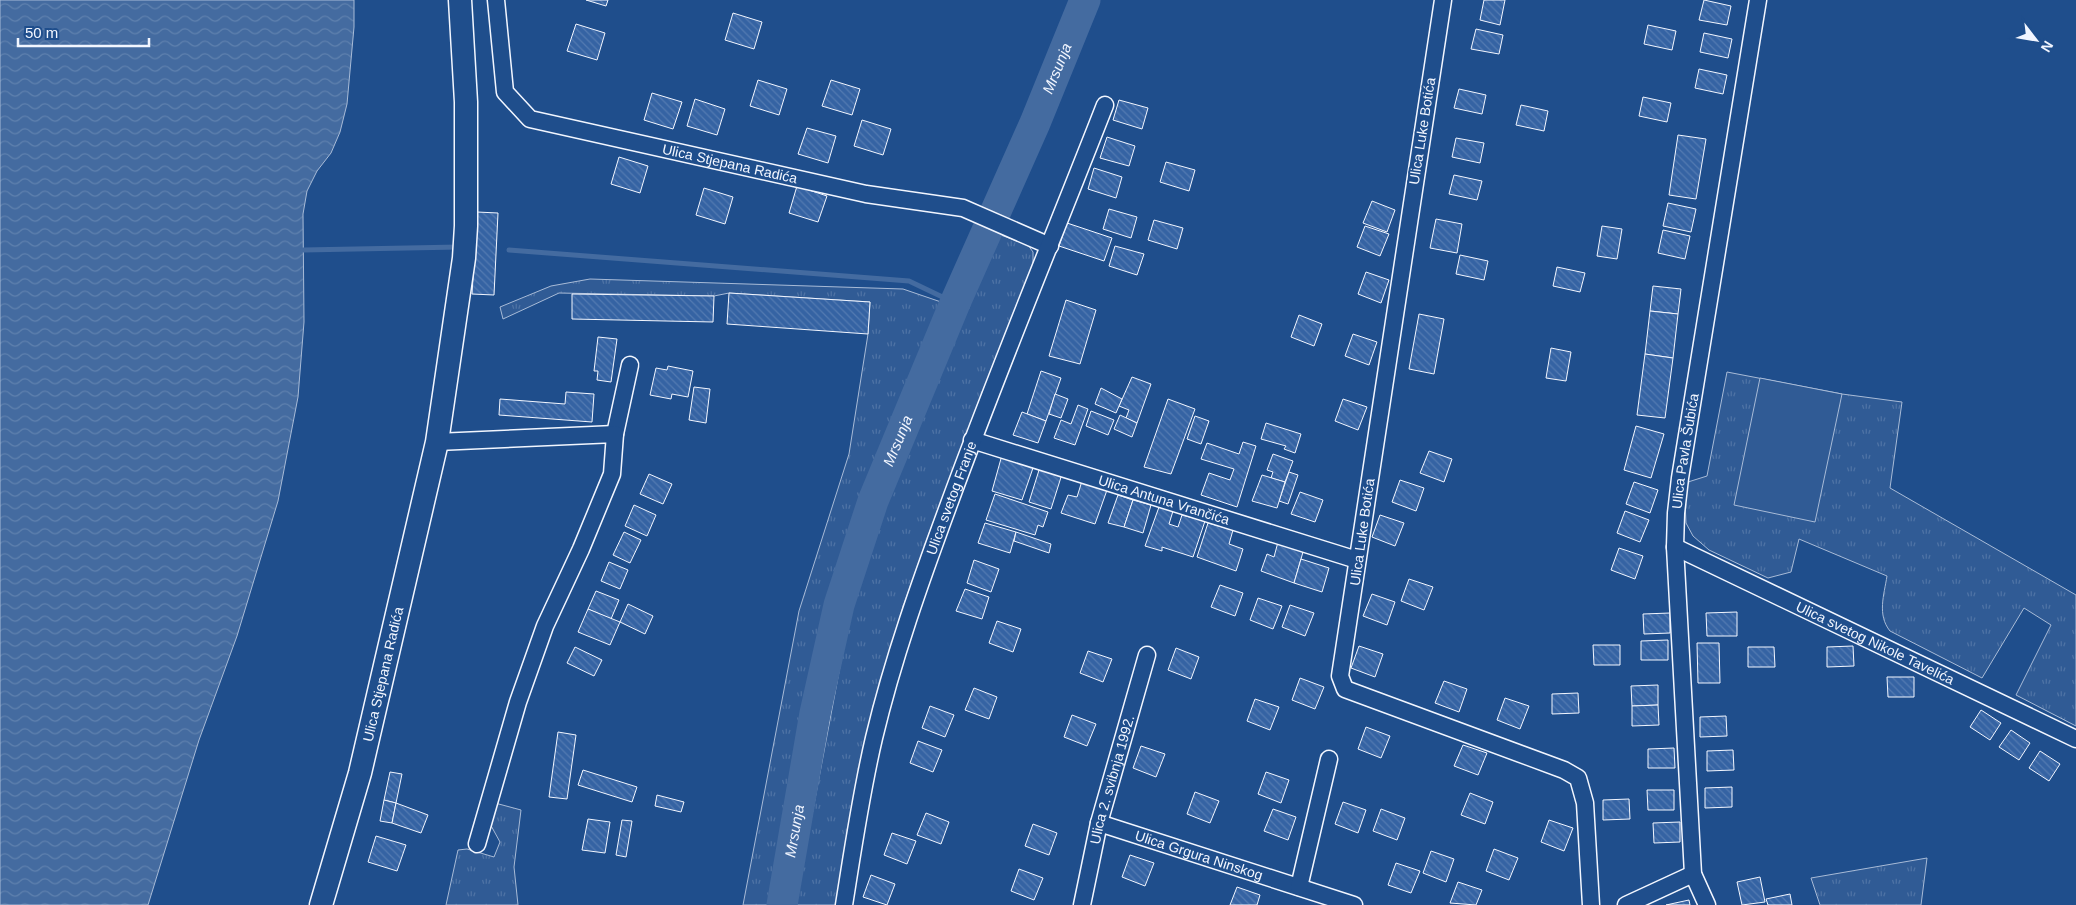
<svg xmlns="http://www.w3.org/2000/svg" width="2076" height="905" viewBox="0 0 2076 905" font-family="Helvetica,sans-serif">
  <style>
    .grass { fill: url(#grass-tufts); stroke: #a8bbd7 }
    .pitch { fill: #305b95; stroke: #a8bbd7 }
    .water { fill: url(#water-waves); stroke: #a8bbd7 }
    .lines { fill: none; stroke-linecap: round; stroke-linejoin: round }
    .stream { stroke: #446ba0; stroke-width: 5 }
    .river { stroke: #446ba0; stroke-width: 31 }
    .building { fill: url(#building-back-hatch); stroke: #f2f6ff }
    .minor-casing { stroke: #f2f6ff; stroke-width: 19 }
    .secondary-casing { stroke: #f2f6ff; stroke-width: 25 }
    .minor { stroke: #1f4e8c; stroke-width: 16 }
    .secondary { stroke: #1f4e8c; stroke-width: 22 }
    .labels { text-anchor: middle; stroke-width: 4; stroke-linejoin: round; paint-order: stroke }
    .street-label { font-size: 14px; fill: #f2f6ff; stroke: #1f4e8c }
    .water-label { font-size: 15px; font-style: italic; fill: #f2f6ff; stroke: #1f4e8c }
  </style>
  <defs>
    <pattern id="grass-tufts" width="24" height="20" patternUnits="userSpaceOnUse" patternTransform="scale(1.25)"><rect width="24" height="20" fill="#305b95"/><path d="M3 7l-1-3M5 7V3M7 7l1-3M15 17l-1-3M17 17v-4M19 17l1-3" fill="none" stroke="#4e73a5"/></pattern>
    <pattern id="water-waves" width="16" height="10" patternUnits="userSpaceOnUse" patternTransform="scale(1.25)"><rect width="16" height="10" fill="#446ba0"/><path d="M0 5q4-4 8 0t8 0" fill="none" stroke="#5f81ae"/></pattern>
    <pattern id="building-back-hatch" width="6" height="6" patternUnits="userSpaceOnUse" patternTransform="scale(1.25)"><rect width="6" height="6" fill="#3563a3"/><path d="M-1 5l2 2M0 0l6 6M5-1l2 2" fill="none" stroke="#537ab1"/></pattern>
  </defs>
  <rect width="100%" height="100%" fill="#1f4e8c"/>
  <!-- grass -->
  <g class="grass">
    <path d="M998,234L1028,245L1033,252V265L930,531L903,607L885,668L837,905H795L849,619L884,510Z"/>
    <path d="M590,279L903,289L944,303L909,384L843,553L817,649L771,905H743L799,611L849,454L868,334L870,302L729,293L714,296L559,293L503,319L500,307L551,286Z"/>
    <path d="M1727,372L1842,394L1902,402L1890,488L2076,595V726L2016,695L2051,625L2024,608L1982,678L1890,631C1877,615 1884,595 1887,576L1799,539L1791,572L1768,578L1709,550L1693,536L1686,523L1685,502L1688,482L1707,476Z"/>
    <path d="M495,803L521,810L514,867L518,905H446L458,850L467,849L494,857L500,842L489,822Z"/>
    <path d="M1927,858L1921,905H1820L1811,878Z"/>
  </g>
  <!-- pitch -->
  <path class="pitch" d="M1760,378L1842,394L1815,522L1734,505Z"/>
  <!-- water -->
  <path class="water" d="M0,0H354V27L347,104L340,132L331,153L317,171L307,191L303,214L304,322L298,397L278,501L237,636L199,740L148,905H0Z"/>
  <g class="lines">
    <!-- stream -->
    <g class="stream">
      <path d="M303,250L459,247"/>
      <path d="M509,250L909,281L955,303"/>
    </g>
    <!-- river -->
    <path class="river" id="s1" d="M782,905L815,713L839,605L873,501L955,303L1035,123L1085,0"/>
  </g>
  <!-- building -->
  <g class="building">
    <path d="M586,0H608L606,6Z"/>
    <path d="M1484,0H1505L1500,25L1480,20Z"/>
    <path d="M1704,0L1731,6L1727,25L1699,20Z"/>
    <path d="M733,13L762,22L754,49L725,40Z"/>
    <path d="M576,24L605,33L597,60L567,51Z"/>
    <path d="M1648,25L1676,31L1672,50L1644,44Z"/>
    <path d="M1476,29L1503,35L1499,54L1471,49Z"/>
    <path d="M1704,33L1732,39L1728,58L1700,52Z"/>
    <path d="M1699,69L1727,75L1723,94L1695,88Z"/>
    <path d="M758,80L787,89L779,115L750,106Z"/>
    <path d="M831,80L860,89L852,115L822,106Z"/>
    <path d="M1459,89L1486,95L1482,114L1454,108Z"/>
    <path d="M652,93L682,102L673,129L644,120Z"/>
    <path d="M1643,97L1671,103L1667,122L1639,116Z"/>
    <path d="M695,99L725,109L717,135L687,126Z"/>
    <path d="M1119,100L1148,108L1142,129L1113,120Z"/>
    <path d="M1521,105L1548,111L1544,131L1516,125Z"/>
    <path d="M862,120L891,129L883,155L854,146Z"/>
    <path d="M807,128L836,136L828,163L798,154Z"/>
    <path d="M1678,135L1706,139L1696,199L1669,195Z"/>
    <path d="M1107,137L1135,146L1129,166L1100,158Z"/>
    <path d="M1456,138L1484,143L1480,163L1452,157Z"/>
    <path d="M619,157L648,166L640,193L611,184Z"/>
    <path d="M1166,162L1195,170L1189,191L1160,182Z"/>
    <path d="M1094,168L1122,177L1116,198L1088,189Z"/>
    <path d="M1454,175L1482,181L1477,200L1449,194Z"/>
    <path d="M797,186L827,196L818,222L789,213Z"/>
    <path d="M704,188L733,197L725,224L696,215Z"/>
    <path d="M1372,201L1395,210L1387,232L1363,223Z"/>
    <path d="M1668,203L1696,209L1691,232L1663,226Z"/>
    <path d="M1109,209L1137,217L1131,238L1103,229Z"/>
    <path d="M477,212L498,213L494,295L472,294Z"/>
    <path d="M1436,219L1462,224L1457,253L1430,248Z"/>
    <path d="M1154,220L1183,228L1177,249L1148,240Z"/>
    <path d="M1067,223L1112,238L1104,261L1059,246Z"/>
    <path d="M1365,226L1389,234L1380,256L1357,247Z"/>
    <path d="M1602,226L1622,229L1617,259L1597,256Z"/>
    <path d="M1663,230L1690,236L1685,259L1658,253Z"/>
    <path d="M1115,246L1144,254L1137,275L1109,266Z"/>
    <path d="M1460,255L1488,261L1484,280L1456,274Z"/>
    <path d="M1557,267L1585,273L1580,292L1553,286Z"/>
    <path d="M1366,272L1389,280L1381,303L1358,294Z"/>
    <path d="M1653,286L1681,289L1678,314L1650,311Z"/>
    <path d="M729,293L870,302L868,334L727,324Z"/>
    <path d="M572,294L714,296L713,322L572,319Z"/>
    <path d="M1066,300L1096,310L1080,364L1049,356Z"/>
    <path d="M1650,311L1678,314L1673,358L1645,354Z"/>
    <path d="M1419,314L1444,319L1434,374L1409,369Z"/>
    <path d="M1299,315L1322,324L1314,346L1291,337Z"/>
    <path d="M1353,334L1377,342L1369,365L1345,356Z"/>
    <path d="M598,337L617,339L611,382L597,380L598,371H594Z"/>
    <path d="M1551,348L1571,352L1566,381L1546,378Z"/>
    <path d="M1645,354L1673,358L1665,418L1637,415Z"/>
    <path d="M668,366L693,371L688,397L672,394L671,399L650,395L656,368L667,370Z"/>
    <path d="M1041,371L1061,378L1046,421L1027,414Z"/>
    <path d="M1132,377L1151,384L1137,423L1126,418L1129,410L1119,406Z"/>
    <path d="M694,387L710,389L706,423L689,420Z"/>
    <path d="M1101,388L1122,399L1116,413L1095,404Z"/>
    <path d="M566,392L594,394L592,422L499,415L500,399L565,404Z"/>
    <path d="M1055,394L1068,399L1061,418L1049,414Z"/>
    <path d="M1168,399L1195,409L1171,474L1144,467Z"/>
    <path d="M1343,399L1367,407L1358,430L1335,421Z"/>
    <path d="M1078,405L1088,409L1075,445L1054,438L1061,420L1071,424Z"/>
    <path d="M1091,411L1114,420L1108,435L1086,426Z"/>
    <path d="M1022,412L1046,421L1038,443L1013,435Z"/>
    <path d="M1120,415L1137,423L1132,437L1114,429Z"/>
    <path d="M1195,416L1209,421L1201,444L1187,439Z"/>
    <path d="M1266,423L1301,434L1295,453L1284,449L1286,446L1261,439Z"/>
    <path d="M1636,426L1664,434L1651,478L1624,470Z"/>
    <path d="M1243,442L1256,446L1237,507L1201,495L1209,473L1230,480L1234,469L1201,459L1207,443L1239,454Z"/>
    <path d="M1429,451L1452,459L1444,482L1420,473Z"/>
    <path d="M1273,454L1293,461L1285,482L1271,478L1273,472L1267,470Z"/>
    <path d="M1002,455L1034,465L1022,500L992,491Z"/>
    <path d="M1040,467L1062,474L1051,509L1029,502Z"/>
    <path d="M1289,472L1298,475L1288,504L1279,501Z"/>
    <path d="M649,474L672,484L663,504L640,494Z"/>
    <path d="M1262,475L1285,482L1277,508L1252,501Z"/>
    <path d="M1400,480L1424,488L1416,511L1392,502Z"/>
    <path d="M1082,481L1107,490L1095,524L1061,513L1068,495L1077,497Z"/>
    <path d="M1634,482L1658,490L1650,513L1626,504Z"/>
    <path d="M1300,492L1323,500L1315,522L1291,514Z"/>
    <path d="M995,494L1048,512L1043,527L1038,525L1035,535L986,520Z"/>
    <path d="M1118,495L1133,500L1124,527L1108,523Z"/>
    <path d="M1133,500L1151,505L1143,533L1124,527Z"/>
    <path d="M634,505L656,515L647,536L625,526Z"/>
    <path d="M1159,507L1173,511L1169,524L1178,527L1182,515L1205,521L1193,557L1162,547V551L1145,546Z"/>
    <path d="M1625,511L1649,520L1640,542L1617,533Z"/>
    <path d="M1380,515L1404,523L1395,546L1372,537Z"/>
    <path d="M985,523L1016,532L1010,553L978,543Z"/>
    <path d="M1208,523L1233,530L1229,544L1243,549L1236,571L1197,557Z"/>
    <path d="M624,532L641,540L630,563L613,555Z"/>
    <path d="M1016,532L1051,544L1049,553L1014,541Z"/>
    <path d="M1278,542L1303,552L1294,583L1261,571L1267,554L1274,557Z"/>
    <path d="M1619,548L1643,556L1635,579L1611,570Z"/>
    <path d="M1301,559L1329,568L1322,592L1294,583Z"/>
    <path d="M974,560L999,569L991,592L967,583Z"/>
    <path d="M609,562L628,570L620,589L601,581Z"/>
    <path d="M1409,579L1433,587L1424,610L1401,601Z"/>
    <path d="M1220,585L1243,593L1235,616L1211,607Z"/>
    <path d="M965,589L989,597L982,619L956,611Z"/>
    <path d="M596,591L619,600L611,619L588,609Z"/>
    <path d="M1372,594L1395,602L1387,625L1363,616Z"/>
    <path d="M1258,598L1282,606L1273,629L1250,620Z"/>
    <path d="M628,604L653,616L645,634L620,622Z"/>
    <path d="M1290,605L1314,613L1305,636L1282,627Z"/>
    <path d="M588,609L620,622L610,645L578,632Z"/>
    <path d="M1737,612V636H1707L1706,613Z"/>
    <path d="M1670,613V633L1644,634L1643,614Z"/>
    <path d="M997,621L1021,629L1013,652L989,643Z"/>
    <path d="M1668,640V660H1641V641Z"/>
    <path d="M1697,643H1719L1720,683H1698Z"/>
    <path d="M1593,645H1620V665H1594Z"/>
    <path d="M1359,646L1383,654L1375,677L1351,668Z"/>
    <path d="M1853,646L1854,666L1827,667V647Z"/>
    <path d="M575,647L602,660L594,676L567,663Z"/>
    <path d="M1748,647H1774L1775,667H1748Z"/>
    <path d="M1176,648L1199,657L1191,679L1168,670Z"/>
    <path d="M1088,651L1112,659L1103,682L1080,673Z"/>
    <path d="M1887,677H1914V697H1888Z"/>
    <path d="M1300,678L1324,687L1315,709L1292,700Z"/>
    <path d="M1444,681L1467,689L1459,712L1435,703Z"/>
    <path d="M1658,685V705L1632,706L1631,686Z"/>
    <path d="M974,688L997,697L989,719L965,710Z"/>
    <path d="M1578,693L1579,713L1552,714V694Z"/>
    <path d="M1505,698L1529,706L1520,729L1497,720Z"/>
    <path d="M1255,699L1279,707L1270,730L1247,721Z"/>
    <path d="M1658,705L1659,725L1632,726V706Z"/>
    <path d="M930,706L954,715L945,737L922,728Z"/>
    <path d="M1981,710L2001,723L1990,740L1970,727Z"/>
    <path d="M1072,715L1096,724L1087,746L1064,737Z"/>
    <path d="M1726,716L1727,736L1700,737V717Z"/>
    <path d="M1366,727L1390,736L1381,758L1358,749Z"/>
    <path d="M2011,730L2030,743L2019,760L1999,747Z"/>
    <path d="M558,732L576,735L567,799L549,797Z"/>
    <path d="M918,741L942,750L933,772L910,763Z"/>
    <path d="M1463,745L1487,753L1478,775L1454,766Z"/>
    <path d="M1141,746L1165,754L1156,777L1133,768Z"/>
    <path d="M1674,748L1675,768H1648V749Z"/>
    <path d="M1733,750L1734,770L1707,771V751Z"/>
    <path d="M2040,751L2060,764L2049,781L2029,768Z"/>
    <path d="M583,770L637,787L632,802L578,785Z"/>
    <path d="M390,772L402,774L396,803L384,800Z"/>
    <path d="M1266,772L1289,780L1281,803L1258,794Z"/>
    <path d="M1732,787V807L1705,808V788Z"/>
    <path d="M1647,790H1674V810H1648Z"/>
    <path d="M1195,792L1219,801L1210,823L1187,814Z"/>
    <path d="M1470,793L1493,802L1485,824L1461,815Z"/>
    <path d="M657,795L684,802L681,812L655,806Z"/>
    <path d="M1629,799L1630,819L1603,820V800Z"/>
    <path d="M384,800L396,803L392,823L380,821Z"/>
    <path d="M1343,802L1366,810L1358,833L1335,824Z"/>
    <path d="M396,803L428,815L421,833L392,823Z"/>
    <path d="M1273,809L1296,817L1288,840L1264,831Z"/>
    <path d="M1381,809L1405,818L1397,840L1373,831Z"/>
    <path d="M926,813L949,822L941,844L917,835Z"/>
    <path d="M588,819L610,822L605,853L582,850Z"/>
    <path d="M622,820L632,821L626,857L616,855Z"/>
    <path d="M1549,820L1573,828L1564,851L1541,842Z"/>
    <path d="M1680,822V842L1654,843L1653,823Z"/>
    <path d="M1033,824L1057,833L1049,855L1025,846Z"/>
    <path d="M892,833L916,841L907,864L884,855Z"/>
    <path d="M376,836L406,845L397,871L368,862Z"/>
    <path d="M1494,849L1518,858L1509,880L1486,871Z"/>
    <path d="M1431,851L1454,859L1446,882L1423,873Z"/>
    <path d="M1130,855L1154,863L1145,886L1122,877Z"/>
    <path d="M1396,863L1420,871L1411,893L1388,885Z"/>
    <path d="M1019,869L1043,878L1034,900L1011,891Z"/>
    <path d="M871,875L895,884L887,905L863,897Z"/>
    <path d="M1760,877L1765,902L1742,905L1737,882Z"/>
    <path d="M1458,882L1482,890L1476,905L1450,903Z"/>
    <path d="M1237,887L1260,895L1257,905H1230Z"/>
    <path d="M1790,894L1792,905H1768L1766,899Z"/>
    <path d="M1689,900L1690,905H1666Z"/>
  </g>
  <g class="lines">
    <defs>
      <g id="minor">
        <path id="s2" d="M496,0L505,92L530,119L866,194L963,208L1050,246"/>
        <path d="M1443,0L1340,676L1345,689L1564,770L1578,778L1585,803L1591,905"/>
        <path d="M615,434L630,365"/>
        <path id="s3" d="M972,440L1357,560"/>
        <path d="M437,442L615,434L612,474L581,549L545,626L518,702L477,844"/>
        <path id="s4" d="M1675,547L2076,739"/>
        <path id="s5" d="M1099,823L1354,905"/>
        <path d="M1299,887L1329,759"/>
        <path id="s6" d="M844,905C853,849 861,793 874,738C893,658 921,580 949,504C998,370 1053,238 1105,105"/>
        <path id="s7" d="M1082,905L1099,823L1147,655"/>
        <path d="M1626,905L1693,874"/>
        <path id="s8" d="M1707,905L1693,874L1675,547L1676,513L1680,478L1758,0"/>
      </g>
      <g id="secondary">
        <path id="s9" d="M321,905L360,773L437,442L464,258L466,226V102L460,0"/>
      </g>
    </defs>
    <!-- minor casing -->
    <use href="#minor" class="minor-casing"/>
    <!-- secondary casing -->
    <use href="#secondary" class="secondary-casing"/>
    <!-- minor -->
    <use href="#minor" class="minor"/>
    <!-- secondary -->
    <use href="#secondary" class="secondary"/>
  </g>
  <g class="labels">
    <!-- street labels -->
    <g class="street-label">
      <text transform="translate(1422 131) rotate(-81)" y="5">Ulica Luke Botića</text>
      <text dy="5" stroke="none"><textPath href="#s2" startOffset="334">Ulica Stjepana Radića</textPath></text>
      <text dy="5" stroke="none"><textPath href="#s8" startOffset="458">Ulica Pavla Šubića</textPath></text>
      <text dy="5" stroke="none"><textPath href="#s6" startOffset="422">Ulica svetog Franje</textPath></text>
      <text dy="5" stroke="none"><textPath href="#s3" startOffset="201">Ulica Antuna Vrančića</textPath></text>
      <text transform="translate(1362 532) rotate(-82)" y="5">Ulica Luke Botića</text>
      <text dy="5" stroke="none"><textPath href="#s4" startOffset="222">Ulica svetog Nikole Tavelića</textPath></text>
      <text dy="5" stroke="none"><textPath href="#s9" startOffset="239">Ulica Stjepana Radića</textPath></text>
      <text dy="5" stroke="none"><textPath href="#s7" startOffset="129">Ulica 2. svibnja 1992.</textPath></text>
      <text dy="5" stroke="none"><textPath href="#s5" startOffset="105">Ulica Grgura Ninskog</textPath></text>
    </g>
    <!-- water labels -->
    <g class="water-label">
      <text dy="5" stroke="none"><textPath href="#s1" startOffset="885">Mrsunja</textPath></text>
      <text dy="5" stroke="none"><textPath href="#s1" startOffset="480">Mrsunja</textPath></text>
      <text dy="5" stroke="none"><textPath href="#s1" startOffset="75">Mrsunja</textPath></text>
    </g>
  </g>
  <!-- north arrow -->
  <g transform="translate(2036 40) rotate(121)" stroke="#1f4e8c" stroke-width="4" paint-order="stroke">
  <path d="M0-4L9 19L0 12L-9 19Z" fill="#f2f6ff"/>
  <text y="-8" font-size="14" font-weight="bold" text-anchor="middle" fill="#f2f6ff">N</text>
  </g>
  <!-- scale -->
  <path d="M18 38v8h131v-8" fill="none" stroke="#f2f6ff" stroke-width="2.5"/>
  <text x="25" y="38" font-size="15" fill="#f2f6ff" stroke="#1f4e8c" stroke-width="4" paint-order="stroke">50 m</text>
</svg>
